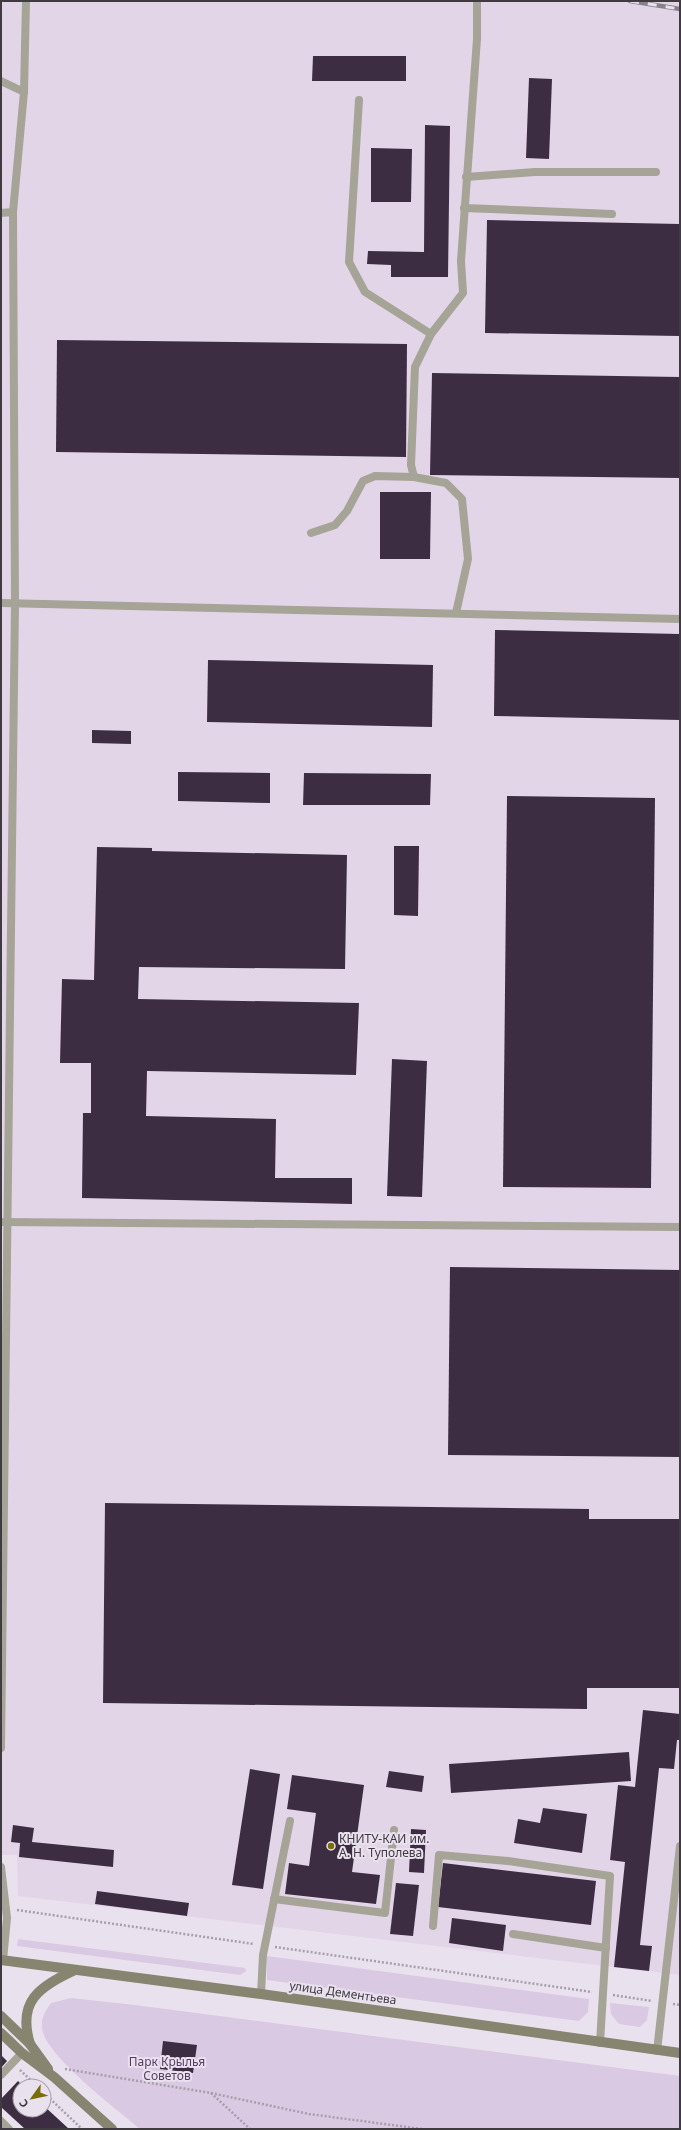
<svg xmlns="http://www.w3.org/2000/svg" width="681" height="2130" viewBox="0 0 681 2130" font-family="'Noto Sans',sans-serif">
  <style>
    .built { fill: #e3d5e8 }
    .green { fill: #dac9e2 }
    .building { fill: #3d2d43 }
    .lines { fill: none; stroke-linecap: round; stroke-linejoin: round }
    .path { stroke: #a69fa9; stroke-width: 2.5; stroke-dasharray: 2 2; stroke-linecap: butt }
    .lane { stroke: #a5a496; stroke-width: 8 }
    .secondary { stroke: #878470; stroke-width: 10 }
    .rail-casing { stroke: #87818a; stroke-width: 4.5 }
    .rail { stroke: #eae1ee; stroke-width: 3; stroke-dasharray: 9; stroke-linecap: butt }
    .poi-dot { fill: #796d08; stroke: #eae1ee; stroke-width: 1.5 }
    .labels { text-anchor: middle; stroke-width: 4; stroke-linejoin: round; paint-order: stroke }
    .poi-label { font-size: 12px; fill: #3f3b41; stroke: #eae1ee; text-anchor: start }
    .street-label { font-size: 12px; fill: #3f3b41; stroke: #eae1ee }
    .park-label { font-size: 12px; fill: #593c64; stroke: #eae1ee }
  </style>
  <rect width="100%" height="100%" fill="#eae1ee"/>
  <!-- built -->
  <path class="built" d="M1,1H680V1975L18,1896L17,1855H1Z"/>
  <!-- green -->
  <g class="green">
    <path d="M18,1939L245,1968L246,1971L240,1975L17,1946Z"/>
    <path d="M267,1956L589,1999L588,2012L579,2021L267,1980Z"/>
    <path d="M71,1998L135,2005L680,2076V2129H140C118,2110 45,2056 42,2028C41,2018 45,2011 51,2003Z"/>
    <path d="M610,2003L649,2007L647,2020L640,2027L619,2024L611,2014Z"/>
  </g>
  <!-- building -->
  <g class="building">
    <path d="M313,56H406V81H312Z"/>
    <path d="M529,78L552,79L549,159L526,158Z"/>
    <path d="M425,125L450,126L448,277H391V265L367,264L368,251L424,252Z"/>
    <path d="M371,148L412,149L411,202H371Z"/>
    <path d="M487,220L680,224V336L485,333Z"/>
    <path d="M57,340L407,344L406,457L56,452Z"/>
    <path d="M432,373L680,377V478L430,475Z"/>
    <path d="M380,492H431L430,559H380Z"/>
    <path d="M495,630L680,634V720L494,716Z"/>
    <path d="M208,660L433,665L432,727L207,722Z"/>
    <path d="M92,730L131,731V744L92,743Z"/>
    <path d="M178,772L270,773V803L178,801Z"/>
    <path d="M304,773L431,774L430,805H303Z"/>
    <path d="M507,796L655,798L651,1188L503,1187Z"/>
    <path d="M394,846H419L418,916L394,915Z"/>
    <path d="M97,847L152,848V851L347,855L345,969L139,967L138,999L359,1003L356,1075L147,1071L146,1116L276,1119L275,1178H352V1204L82,1198L83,1113H91V1063H60L62,979L94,980Z"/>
    <path d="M392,1059L427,1061L422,1197L387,1196Z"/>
    <path d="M450,1267L680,1270V1457L448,1455Z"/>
    <path d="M105,1503L589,1509V1519H680V1688H587V1709L103,1703Z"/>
    <path d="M643,1710L680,1714V1740H677L674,1769L659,1768L640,1945L652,1946L649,1971L614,1967L625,1862L610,1860L618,1785L635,1787Z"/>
    <path d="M629,1752L631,1781L451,1793L449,1764Z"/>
    <path d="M250,1769L280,1774L263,1889L232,1885Z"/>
    <path d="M389,1771L424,1776L422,1792L386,1787Z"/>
    <path d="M292,1775L364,1785L352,1872L380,1875L376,1904L285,1894L289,1863L309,1866L316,1813L287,1809Z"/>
    <path d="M543,1808L587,1814L582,1853L514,1843L518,1819L540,1823Z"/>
    <path d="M13,1825L34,1828L32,1842L114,1850L113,1867L19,1857L20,1843L11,1842Z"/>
    <path d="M411,1829L426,1830L424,1873L409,1872Z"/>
    <path d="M443,1863L596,1881L591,1925L438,1907Z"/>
    <path d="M396,1883L419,1885L413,1936L390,1934Z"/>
    <path d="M97,1891L189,1903L187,1916L95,1904Z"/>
    <path d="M452,1918L506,1925L503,1951L449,1943Z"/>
    <path d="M163,2041L197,2045L193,2073L160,2069Z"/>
    <path d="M1,2055L7,2061L1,2068Z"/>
    <path d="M18,2081L23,2086H20V2110H44V2106L69,2129H25L1,2107V2099Z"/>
  </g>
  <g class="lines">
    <!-- path -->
    <g class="path">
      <path d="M17,1910L254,1944"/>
      <path d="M275,1947L592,1992"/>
      <path d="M613,1995L652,2001"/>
      <path d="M673,2004L680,2005"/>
      <path d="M65,2069L211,2093L309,2114L422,2129"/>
      <path d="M20,2070L37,2086"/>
      <path d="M44,2093L82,2129"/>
      <path d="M211,2093L250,2129"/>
    </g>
    <!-- lane -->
    <g class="lane">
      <path d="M1,81L24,92"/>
      <path d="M359,100L349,262L365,292L431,334"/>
      <path d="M466,177L535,172H656"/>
      <path d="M464,208L612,214"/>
      <path d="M1,213L13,212"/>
      <path d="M311,533L335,525L347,511L363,481L375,476L414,477"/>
      <path d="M1,603L680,619"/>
      <path d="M456,613L468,559L462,499L446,483L414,477L411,465L415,367L431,334L463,293L461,261L477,39V1"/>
      <path d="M1,1222L680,1227"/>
      <path d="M1,1748L15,603L13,212L24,92L26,1"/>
      <path d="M1,1867L7,1918L3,1960"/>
      <path d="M274,1899L385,1913L394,1830"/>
      <path d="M433,1926L439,1855L508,1861L610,1876L600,2043"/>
      <path d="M513,1934L606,1948"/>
      <path d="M261,1994L263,1955L290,1821"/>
      <path d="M657,2051L680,1846"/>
      <path d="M1,2075L22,2053"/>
      <path d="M1,2121L9,2129"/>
    </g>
    <!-- secondary -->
    <g class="secondary">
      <path d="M1,1960L261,1994L680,2053"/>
      <path d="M1,2016L30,2044L48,2069"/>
      <path d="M1,2033L22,2053L54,2077L112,2129"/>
      <path d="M30,2044C17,2001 39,1987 75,1970"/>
    </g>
    <defs>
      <path id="rail" d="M630,1L680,9"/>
    </defs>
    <!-- rail casing -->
    <use href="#rail" class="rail-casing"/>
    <!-- rail -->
    <use href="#rail" class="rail"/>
  </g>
  <!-- markers -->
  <circle class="poi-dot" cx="331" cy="1846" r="4"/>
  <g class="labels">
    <!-- poi labels -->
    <g class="poi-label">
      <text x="339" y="1843">КНИТУ-КАИ им.<tspan x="339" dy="14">А. Н. Туполева</tspan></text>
    </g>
    <!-- street labels -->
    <g class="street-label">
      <text transform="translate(343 1993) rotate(8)" y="4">улица Дементьева</text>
    </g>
    <!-- park labels -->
    <g class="park-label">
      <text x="167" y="2066">Парк Крылья<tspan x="167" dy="14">Советов</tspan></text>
    </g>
  </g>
  <!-- border -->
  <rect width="681" height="2130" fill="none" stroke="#3f3b41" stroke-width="4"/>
  <!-- north arrow -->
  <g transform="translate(32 2098) rotate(237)"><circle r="19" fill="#eae1ee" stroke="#a69fa9"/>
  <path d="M0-3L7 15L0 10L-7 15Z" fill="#796d08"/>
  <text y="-6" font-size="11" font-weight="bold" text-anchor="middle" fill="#3f3b41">С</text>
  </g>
</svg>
